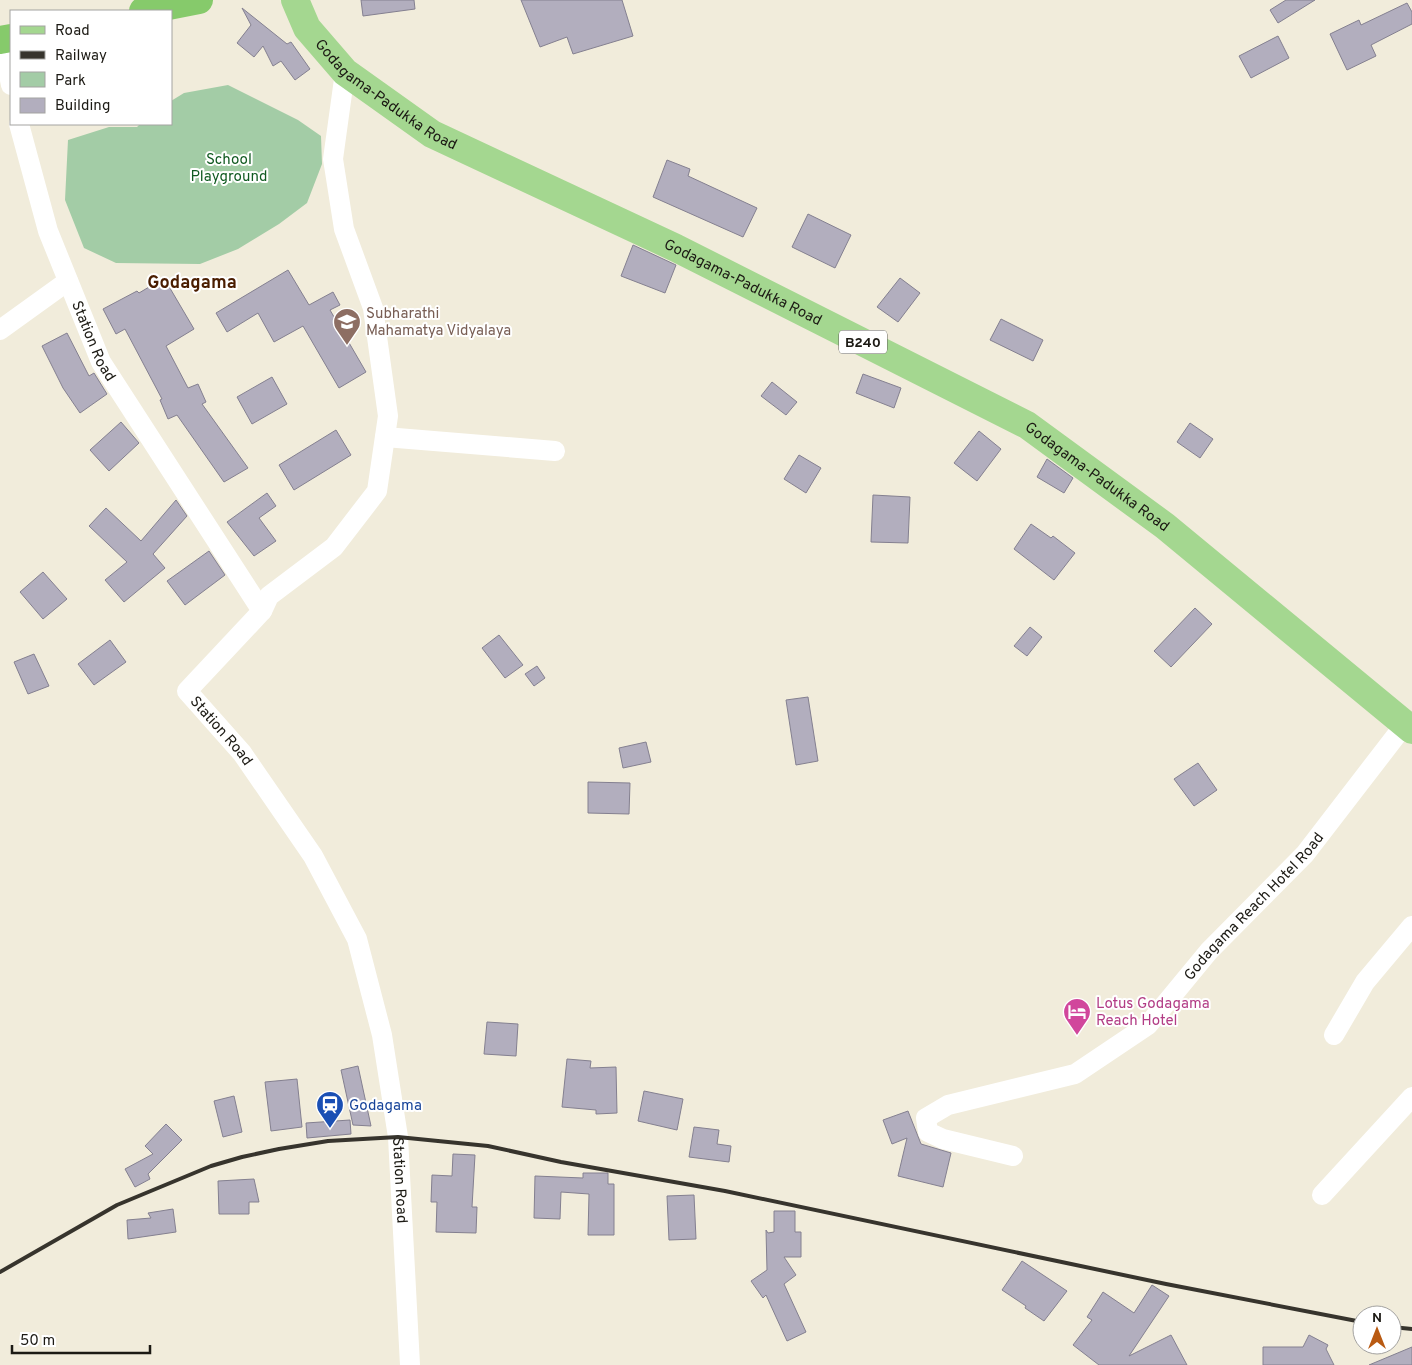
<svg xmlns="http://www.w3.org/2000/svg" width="1412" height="1365" viewBox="0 0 1412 1365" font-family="Overpass,sans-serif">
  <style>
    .green { fill: #a3cca6 }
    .building { fill: #b2aebe; stroke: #848090 }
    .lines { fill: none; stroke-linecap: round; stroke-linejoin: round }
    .minor { stroke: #fff; stroke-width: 20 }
    .primary { stroke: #a4d790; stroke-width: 28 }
    .trunk { stroke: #86ca6b; stroke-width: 28 }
    .rail { stroke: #37342d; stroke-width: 4 }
    .labels { text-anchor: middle; stroke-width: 4; stroke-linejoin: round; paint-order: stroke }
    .shield { fill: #fff; stroke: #605f5a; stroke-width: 1 }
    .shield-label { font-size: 14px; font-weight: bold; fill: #1c1a14 }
    .street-label { font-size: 15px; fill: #1c1a14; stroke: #fff }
    .park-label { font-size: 15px; fill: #105a21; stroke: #fff }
    .education-label { font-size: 15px; fill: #785e54; stroke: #fff; text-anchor: start }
    .hotel-label { font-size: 15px; fill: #b23c85; stroke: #fff; text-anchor: start }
    .transit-label { font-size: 15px; fill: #164399; stroke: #fff; text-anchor: start }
    .quarter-label { font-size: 18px; font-weight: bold; fill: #4a1d00; stroke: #fff }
  </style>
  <rect width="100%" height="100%" fill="#f1ecdb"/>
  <!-- green -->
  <path class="green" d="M228,85L298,120L321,136L322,164L307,203L279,224L238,249L200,264L116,263L84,248L65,200L68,140L109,127H137L140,124H171V101L184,93Z"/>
  <!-- building -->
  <g class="building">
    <path d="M361,0H414L415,9L363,16Z"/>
    <path d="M521,0H622L633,36L573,54L567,37L540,47Z"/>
    <path d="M1286,0H1315L1278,23L1270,10Z"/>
    <path d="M1407,3L1412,12V24L1371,45L1376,56L1347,70L1330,34L1359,20L1361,25Z"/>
    <path d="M242,8L287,44L291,42L310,69L295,80L281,61L273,66L263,46L254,57L237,43L251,25Z"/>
    <path d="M1278,36L1289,58L1251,78L1239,56Z"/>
    <path d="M667,160L690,169L688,176L757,208L743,237L653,197Z"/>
    <path d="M808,214L851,235L835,268L792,247Z"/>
    <path d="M633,245L676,265L665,293L621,276Z"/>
    <path d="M288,270L309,305L333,292L340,305L330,310L366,372L339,388L303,326L274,342L258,313L227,332L216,313Z"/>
    <path d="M164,278L194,329L166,346L188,388L198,384L206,402L202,404L248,468L224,482L177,415L168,419L160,400L162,399L125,329L116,334L103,309L137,291L139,293Z"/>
    <path d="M900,278L920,293L898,322L877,307Z"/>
    <path d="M1001,319L1043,340L1033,361L990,340Z"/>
    <path d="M67,333L89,376L94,373L107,394L80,413L63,388L42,346Z"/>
    <path d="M863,374L901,388L894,408L856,393Z"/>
    <path d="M272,377L287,404L252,424L237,397Z"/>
    <path d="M772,382L797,402L786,415L761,396Z"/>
    <path d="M121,422L139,443L109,471L90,450Z"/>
    <path d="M1190,423L1213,439L1200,458L1177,442Z"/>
    <path d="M336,430L351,455L294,490L279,465Z"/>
    <path d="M979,431L1001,449L977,481L954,463Z"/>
    <path d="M799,455L821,468L806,493L784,479Z"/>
    <path d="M1047,459L1073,478L1064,493L1037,477Z"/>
    <path d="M267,493L276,506L259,518L276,541L254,556L227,522Z"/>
    <path d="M873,495L910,497L908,543L871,542Z"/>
    <path d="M176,500L187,516L153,554L165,568L124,602L105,580L127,562L89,526L106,508L141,541Z"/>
    <path d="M1031,524L1051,538L1053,536L1075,553L1054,580L1014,549Z"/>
    <path d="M209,551L225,575L185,605L167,581Z"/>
    <path d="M43,572L67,599L43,619L20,592Z"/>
    <path d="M1195,608L1212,624L1171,667L1154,651Z"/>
    <path d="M1030,627L1042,637L1027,656L1014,646Z"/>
    <path d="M499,635L523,665L505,678L482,648Z"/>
    <path d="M110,640L126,662L94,685L78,664Z"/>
    <path d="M34,654L49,686L28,694L14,662Z"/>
    <path d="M537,666L545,678L534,686L525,674Z"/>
    <path d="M808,697L818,761L796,765L786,700Z"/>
    <path d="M646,742L651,762L623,768L619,748Z"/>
    <path d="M1198,763L1217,790L1194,806L1174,779Z"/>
    <path d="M588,782L630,783L629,814L588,813Z"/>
    <path d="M487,1022L518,1024L516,1056L484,1054Z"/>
    <path d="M567,1059L591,1061L590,1068L616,1067L617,1113L596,1114V1110L562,1107Z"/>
    <path d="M358,1066L371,1126L353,1125L341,1070Z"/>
    <path d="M297,1079L302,1127L271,1131L265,1082Z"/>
    <path d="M644,1091L683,1099L677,1130L638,1121Z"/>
    <path d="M234,1096L242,1132L223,1137L214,1101Z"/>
    <path d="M908,1111L921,1144L951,1153L943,1187L898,1176L907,1138L892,1144L883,1120Z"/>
    <path d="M350,1120L351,1134L307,1138L306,1123Z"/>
    <path d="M166,1124L182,1140L148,1174L150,1179L135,1187L125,1169L153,1154L145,1146Z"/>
    <path d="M694,1127L719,1130L717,1144L731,1146L729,1162L689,1157Z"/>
    <path d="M453,1154L475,1155L472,1207H477L476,1233L436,1232L437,1202H431L432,1175L452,1176Z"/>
    <path d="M583,1173H608V1184H614V1235H588L589,1194L561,1192L560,1219L534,1218L535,1176L583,1178Z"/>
    <path d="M254,1179L259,1202H249V1214H219L218,1181Z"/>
    <path d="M694,1195L696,1239L669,1240L667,1196Z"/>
    <path d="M173,1209L176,1232L128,1239L127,1220L151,1218L148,1213Z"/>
    <path d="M774,1211H795V1232H801V1257H784L796,1275L784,1284L806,1332L787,1341L766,1295L763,1298L751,1281L767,1270L766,1230L768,1233L774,1232Z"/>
    <path d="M1022,1261L1067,1291L1044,1321L1025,1308L1026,1306L1002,1290Z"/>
    <path d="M1152,1285L1169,1296L1129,1356L1171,1335L1187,1365H1099L1073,1345L1092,1320L1087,1317L1103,1292L1134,1313Z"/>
    <path d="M1309,1335L1328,1345L1326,1349L1334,1365H1263V1347H1303Z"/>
    <path d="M1412,1347V1365H1369Z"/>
  </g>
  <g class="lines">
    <!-- minor -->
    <g class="minor">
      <path d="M2,40L11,85"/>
      <path id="s1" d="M19,124L48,231L101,362L262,611L187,691L242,753L313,856L357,939L382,1035L398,1137L410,1365"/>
      <path d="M0,330L68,281"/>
      <path d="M385,437L555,451"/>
      <path d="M262,611L269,596L334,547L377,491L388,416L373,308L344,229L333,159L345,72"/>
      <path d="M1334,1035L1365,982L1412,926"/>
      <path id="s2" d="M1013,1156L943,1139L928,1132L926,1118L948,1105L1075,1074L1148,1025L1209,951L1305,854L1405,724"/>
      <path d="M1322,1195L1412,1097"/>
    </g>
    <!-- primary -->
    <path class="primary" id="s3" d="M295,0L307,28L345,72L432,134L676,248L1027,425L1165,526L1412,730"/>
    <!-- trunk -->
    <g class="trunk">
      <path d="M143,11L199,0"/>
      <path d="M0,40L11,38"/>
    </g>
    <!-- rail -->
    <g class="rail">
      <path d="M0,1272L117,1205L211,1166L242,1157L279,1149L328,1141L398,1137L488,1146L561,1162L725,1191L1166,1284L1362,1322"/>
      <path d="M1392,1327L1412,1329"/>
    </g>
  </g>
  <!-- icons -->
  <defs>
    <symbol id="school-pin" viewBox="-11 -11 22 30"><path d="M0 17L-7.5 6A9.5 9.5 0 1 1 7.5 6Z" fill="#8d6e63" stroke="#fff"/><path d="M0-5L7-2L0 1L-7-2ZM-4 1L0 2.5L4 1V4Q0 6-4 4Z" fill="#fff"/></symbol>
    <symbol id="hotel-pin" viewBox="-11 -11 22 30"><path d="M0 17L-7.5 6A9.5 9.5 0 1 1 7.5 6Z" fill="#d1479c" stroke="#fff"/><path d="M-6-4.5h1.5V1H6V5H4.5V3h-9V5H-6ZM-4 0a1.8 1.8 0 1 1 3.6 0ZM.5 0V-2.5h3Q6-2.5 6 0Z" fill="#fff"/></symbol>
    <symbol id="station-pin" viewBox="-11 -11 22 30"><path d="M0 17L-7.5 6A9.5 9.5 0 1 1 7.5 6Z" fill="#1a4fb4" stroke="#fff"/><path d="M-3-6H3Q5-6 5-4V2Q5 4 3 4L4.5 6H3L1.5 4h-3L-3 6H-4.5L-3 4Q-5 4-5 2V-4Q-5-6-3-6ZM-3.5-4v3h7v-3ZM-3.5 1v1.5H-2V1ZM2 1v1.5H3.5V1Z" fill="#fff"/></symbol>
  </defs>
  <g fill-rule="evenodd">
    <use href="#school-pin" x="331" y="306" width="32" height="43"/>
    <use href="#hotel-pin" x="1061" y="996" width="32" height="43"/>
    <use href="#station-pin" x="314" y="1089" width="32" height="43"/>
  </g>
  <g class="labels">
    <!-- shield labels -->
    <rect class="shield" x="839" y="330.5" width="48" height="23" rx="4"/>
    <g class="shield-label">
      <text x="863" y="347">B240</text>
    </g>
    <!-- street labels -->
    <g class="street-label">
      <text dy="5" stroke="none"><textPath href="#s3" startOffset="135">Godagama-Padukka Road</textPath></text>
      <text dy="5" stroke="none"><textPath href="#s3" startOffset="540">Godagama-Padukka Road</textPath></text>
      <text dy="5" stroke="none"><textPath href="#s1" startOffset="230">Station Road</textPath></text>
      <text dy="5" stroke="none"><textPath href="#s3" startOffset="945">Godagama-Padukka Road</textPath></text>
      <text dy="5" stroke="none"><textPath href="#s1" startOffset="711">Station Road</textPath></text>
      <text dy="5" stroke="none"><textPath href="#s2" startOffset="506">Godagama Reach Hotel Road</textPath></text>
      <text dy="5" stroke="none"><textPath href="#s1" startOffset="1206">Station Road</textPath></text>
    </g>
    <!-- park labels -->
    <g class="park-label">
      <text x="229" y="164">School<tspan x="229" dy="17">Playground</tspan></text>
    </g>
    <!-- education labels -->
    <g class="education-label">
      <text x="366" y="318">Subharathi<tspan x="366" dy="17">Mahamatya Vidyalaya</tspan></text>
    </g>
    <!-- hotel labels -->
    <g class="hotel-label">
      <text x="1096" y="1008">Lotus Godagama<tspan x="1096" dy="17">Reach Hotel</tspan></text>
    </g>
    <!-- transit labels -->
    <g class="transit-label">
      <text x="349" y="1110">Godagama</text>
    </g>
    <!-- quarter labels -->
    <g class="quarter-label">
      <text x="192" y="288">Godagama</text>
    </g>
  </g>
  <!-- legend -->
  <rect x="10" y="10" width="162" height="115" fill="#ffffff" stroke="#a4a3a1"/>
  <rect x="20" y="26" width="25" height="8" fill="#a4d790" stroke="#a4a3a1"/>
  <text x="55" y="35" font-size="15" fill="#1c1a14">Road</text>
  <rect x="20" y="51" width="25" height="8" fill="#37342d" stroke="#a4a3a1"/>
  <text x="55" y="60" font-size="15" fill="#1c1a14">Railway</text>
  <rect x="20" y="72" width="25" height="15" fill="#a3cca6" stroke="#a4a3a1"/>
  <text x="55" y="85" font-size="15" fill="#1c1a14">Park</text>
  <rect x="20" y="98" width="25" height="15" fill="#b2aebe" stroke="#a4a3a1"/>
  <text x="55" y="110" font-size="15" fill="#1c1a14">Building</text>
  <!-- north arrow -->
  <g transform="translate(1377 1330)"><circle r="24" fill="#ffffff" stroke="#a4a3a1"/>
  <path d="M0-4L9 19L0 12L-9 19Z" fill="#b95a12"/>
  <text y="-8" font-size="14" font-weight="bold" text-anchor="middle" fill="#1c1a14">N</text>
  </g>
  <!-- scale -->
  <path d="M12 1345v8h138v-8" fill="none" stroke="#1c1a14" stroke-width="2.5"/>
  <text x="20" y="1345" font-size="15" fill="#1c1a14" stroke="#ffffff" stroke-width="4" paint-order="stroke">50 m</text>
</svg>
